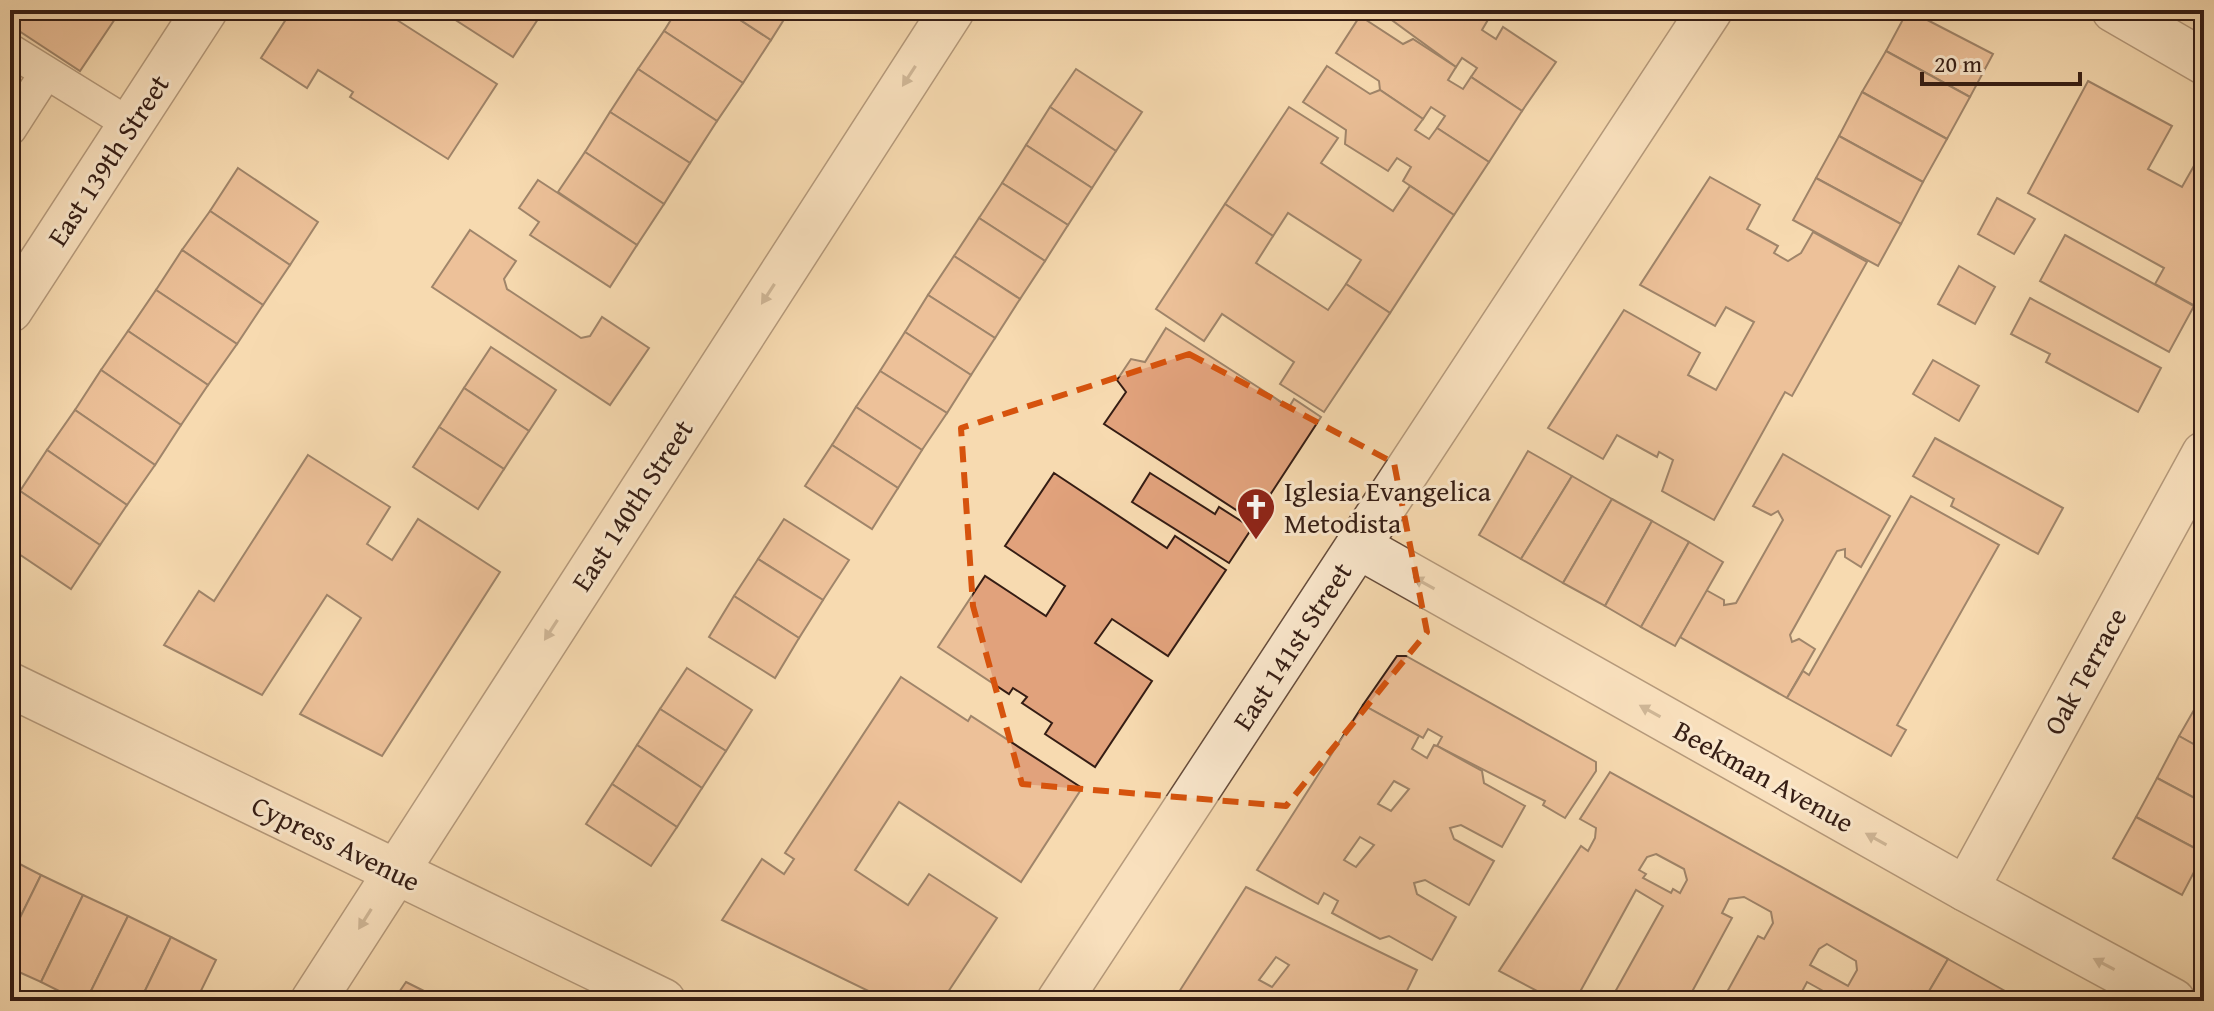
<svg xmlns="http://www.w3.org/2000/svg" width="2214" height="1011" viewBox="0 0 2214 1011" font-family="'Gentium Book Plus',serif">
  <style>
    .building { fill: #e1a27c; stroke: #351d14; stroke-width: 2; fill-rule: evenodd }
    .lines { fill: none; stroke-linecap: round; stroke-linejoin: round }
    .service-casing { stroke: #664c3b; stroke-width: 35 }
    .minor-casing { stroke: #664c3b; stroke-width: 47 }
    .service { stroke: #fae7cc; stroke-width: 32 }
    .minor { stroke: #fae7cc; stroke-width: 44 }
    .oneway { fill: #a18c79 }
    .marked { fill: none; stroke: #d6530d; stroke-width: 6; stroke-dasharray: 16 10; stroke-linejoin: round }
    .labels { text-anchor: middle; stroke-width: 6; stroke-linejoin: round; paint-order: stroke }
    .street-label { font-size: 28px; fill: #351d14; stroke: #fae7cc }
    .poi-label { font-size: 28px; fill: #351d14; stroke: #fae7cc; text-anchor: start }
  </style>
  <rect width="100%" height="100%" fill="#f7dab0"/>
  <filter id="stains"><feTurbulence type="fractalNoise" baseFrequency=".0025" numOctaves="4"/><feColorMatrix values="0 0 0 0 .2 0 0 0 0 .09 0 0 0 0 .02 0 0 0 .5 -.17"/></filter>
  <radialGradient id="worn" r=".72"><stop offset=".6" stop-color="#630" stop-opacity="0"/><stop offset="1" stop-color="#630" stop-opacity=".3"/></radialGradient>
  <!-- building -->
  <g class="building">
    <path d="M10,10H121L80,71L10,25Z"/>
    <path d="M292,10H366L378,18L383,11L497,84L448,159L350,97L353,92L318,70L307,88L261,58Z"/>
    <path d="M440,10H544L513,57Z"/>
    <path d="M677,10H725L771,40L743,83L664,31Z"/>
    <path d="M725,10H790L771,40Z"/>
    <path d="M1378,10H1477L1489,18L1482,30L1496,39L1503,27L1556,62L1522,111L1471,77L1477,68L1462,58L1456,67Z"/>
    <path d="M1908,10L1993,54L1970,97L1886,51Z"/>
    <path d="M1360,16L1403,44L1413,39L1456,67L1448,80L1463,89L1471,77L1522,111L1489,162L1437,128L1445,116L1431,107L1423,119L1380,90L1379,81L1336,53Z"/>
    <path d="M664,31L743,83L717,121L638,69Z"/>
    <path d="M1886,51L1970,97L1947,139L1862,92Z"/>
    <path d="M1327,66L1370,94L1380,90L1423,119L1415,130L1429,139L1437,128L1489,162L1454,215L1403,181L1411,167L1397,158L1388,171L1345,144L1346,130L1303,102Z"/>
    <path d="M638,69L717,121L690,163L610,112Z"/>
    <path d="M1076,69L1142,112L1116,151L1050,107Z"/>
    <path d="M2088,81L2172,126L2148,169L2182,187L2204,148V311L2155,284L2164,268L2028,193Z"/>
    <path d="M1862,92L1947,139L1923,182L1839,136Z"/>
    <path d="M1050,107L1116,151L1092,188L1026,145Z"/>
    <path d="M1289,107L1338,138L1321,163L1393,211L1410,186L1454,215L1390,313L1346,284L1361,260L1288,213L1273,236L1225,204Z"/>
    <path d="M610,112L690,163L664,204L585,152Z"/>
    <path d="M1839,136L1923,182L1901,224L1816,178Z"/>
    <path d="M1026,145L1092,188L1068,225L1002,183Z"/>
    <path d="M585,152L664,204L637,245L558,192Z"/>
    <path d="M238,168L318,222L290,265L210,211Z"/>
    <path d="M1710,177L1760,205L1747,229L1778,246L1774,253L1788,261L1801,253L1813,232L1867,262L1792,396L1785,392L1714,520L1662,491L1673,460L1659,452L1657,457L1617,435L1603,459L1548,428L1624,310L1700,353L1688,375L1716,390L1754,322L1726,307L1715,326L1640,285Z"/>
    <path d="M1816,178L1901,224L1878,266L1793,220Z"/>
    <path d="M538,180L637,245L610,287L530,235L539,222L519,208Z"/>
    <path d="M1002,183L1068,225L1045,261L979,218Z"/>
    <path d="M1997,198L2035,219L2014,254L1978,234Z"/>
    <path d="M1225,204L1273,236L1256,263L1328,310L1346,284L1390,313L1324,412L1280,384L1294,362L1222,314L1204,341L1156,309Z"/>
    <path d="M210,211L290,265L263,305L182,250Z"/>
    <path d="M979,218L1045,261L1020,299L954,256Z"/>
    <path d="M470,230L516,261L504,279L507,289L581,338L590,336L602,317L649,348L610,405L432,287Z"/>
    <path d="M2065,235L2194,306L2169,352L2040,281Z"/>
    <path d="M182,250L263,305L237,344L156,290Z"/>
    <path d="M954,256L1020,299L995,338L928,295Z"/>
    <path d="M1959,266L1995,287L1975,324L1938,304Z"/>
    <path d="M156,290L237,344L208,385L128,331Z"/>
    <path d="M928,295L995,338L971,375L905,332Z"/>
    <path d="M2030,298L2161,368L2138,412L2046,362L2050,354L2011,334Z"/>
    <path d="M1166,328L1289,407L1294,399L1321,417L1253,521L1104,424L1126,392L1117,380L1131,359L1145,362Z"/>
    <path d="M128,331L208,385L181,425L101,370Z"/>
    <path d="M905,332L971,375L947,413L880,371Z"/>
    <path d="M491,347L556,390L529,431L464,388Z"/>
    <path d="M1933,360L1979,386L1959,421L1913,394Z"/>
    <path d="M101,370L181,425L155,465L75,410Z"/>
    <path d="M880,371L947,413L922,450L856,407Z"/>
    <path d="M464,388L529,431L504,469L439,427Z"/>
    <path d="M856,407L922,450L898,488L832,445Z"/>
    <path d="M75,410L155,465L127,505L47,450Z"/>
    <path d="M439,427L504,469L478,509L413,467Z"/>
    <path d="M1935,438L2063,508L2038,554L1951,506L1954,499L1913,476Z"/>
    <path d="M832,445L898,488L872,529L805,486Z"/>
    <path d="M47,450L127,505L100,545L20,491Z"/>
    <path d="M1528,451L1572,476L1521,559L1479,535Z"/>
    <path d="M1783,454L1890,516L1861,567L1845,557V549L1837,551L1790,635L1792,642L1799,639L1815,649L1787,698L1680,637L1706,590L1724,600V605L1736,603L1783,520L1778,511L1771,515L1753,506Z"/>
    <path d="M308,455L390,507L367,544L392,560L418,519L500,572L382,756L300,714L361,618L327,595L262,695L164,645L199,591L214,601Z"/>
    <path d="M1054,473L1167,548L1175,536L1226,570L1168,656L1112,619L1095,643L1152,681L1095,767L1045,734L1052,723L1022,703L1027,697L1013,688L1009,694L938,647L985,576L1046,616L1065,586L1005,546Z"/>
    <path d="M1150,473L1215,514L1219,507L1252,528L1229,563L1132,502Z"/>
    <path d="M1572,476L1612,499L1563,583L1521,559Z"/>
    <path d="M20,491L100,545L71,589L10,548V506Z"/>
    <path d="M1911,496L1999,545L1897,725L1906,730L1891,756L1787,698L1803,671L1809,675Z"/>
    <path d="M1612,499L1652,521L1605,606L1563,583Z"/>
    <path d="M784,519L849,560L823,600L758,559Z"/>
    <path d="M1652,521L1689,542L1641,627L1605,606Z"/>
    <path d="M1689,542L1723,562L1675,646L1641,627Z"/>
    <path d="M758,559L823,600L799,638L734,596Z"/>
    <path d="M734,596L799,638L775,678L709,637Z"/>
    <path d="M1397,656H1406L1596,762V771L1565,818L1543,805L1545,801L1437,746L1442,737L1428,729L1423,738L1363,705Z"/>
    <path d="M687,668L752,710L726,751L660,709Z"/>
    <path d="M901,677L968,721L971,716L1082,788L1021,882L899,802L855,870L908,905L929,874L997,918L942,1001H889L722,920L762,859L784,874L794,859L785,853Z"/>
    <path d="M2202,696L2204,697V750L2179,736Z"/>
    <path d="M1363,705L1419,736L1412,749L1427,758L1434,745L1437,746L1482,771L1484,783L1525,806L1502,847L1461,825L1450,828L1454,839L1494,861L1469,905L1425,880L1414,883L1417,894L1456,917L1432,960L1389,936L1380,939L1332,913L1338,901L1324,893L1318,904L1257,870ZM1394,781L1409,789L1391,811L1378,804ZM1360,837L1374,845L1356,867L1344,860Z"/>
    <path d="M660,709L726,751L702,788L637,745Z"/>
    <path d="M2179,736L2204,750V803L2157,778Z"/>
    <path d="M637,745L702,788L677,827L612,784Z"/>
    <path d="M1610,772L1948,959L1925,998L1912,991L1900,1001H1831L1834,997L1807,982L1797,1001H1722L1758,936L1764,939L1773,923L1771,912L1744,897L1729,899L1722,913L1732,918L1687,1001H1610L1663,906L1636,890L1575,1001H1556L1499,971L1581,846L1588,851L1595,838L1596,828L1580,819ZM1656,854L1684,869L1687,880L1680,893L1673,889L1671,893L1643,878L1646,874L1639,870L1647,857ZM1827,944L1856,961L1857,970L1848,986L1810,965L1819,949Z"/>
    <path d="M2157,778L2204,803V853L2136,817Z"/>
    <path d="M612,784L677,827L651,866L586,824Z"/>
    <path d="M2136,817L2204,853L2182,895L2113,858Z"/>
    <path d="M10,859L41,875L10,938Z"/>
    <path d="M41,875L83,895L41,982L10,968V938Z"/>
    <path d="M1246,887L1417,970L1402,1001H1355L1348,998L1331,1001H1189L1177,995ZM1276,957L1289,965L1272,987L1259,980Z"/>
    <path d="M83,895L128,916L86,1001H79L41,982Z"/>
    <path d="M128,916L171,937L140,1001H86Z"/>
    <path d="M171,937L216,960L196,1001H140Z"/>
    <path d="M1948,959L2023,1001L1925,998Z"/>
    <path d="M406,982L444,1001H393Z"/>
  </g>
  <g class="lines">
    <defs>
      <g id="service">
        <path d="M10,50L131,125"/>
        <path d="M10,129L46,73"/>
      </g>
      <g id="minor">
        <path d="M2114,10L2204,62"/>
        <path d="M10,310L205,10"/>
        <path d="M1358,546L1966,889L2173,1001"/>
        <path d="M10,685L663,1001"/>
        <path d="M1966,889L2204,454"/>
        <path d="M313,1001L952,10"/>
        <path d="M1059,1001L1710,10"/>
      </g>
    </defs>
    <!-- service casing -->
    <use href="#service" class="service-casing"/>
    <!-- minor casing -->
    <use href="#minor" class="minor-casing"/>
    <!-- service -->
    <use href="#service" class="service"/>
    <!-- minor -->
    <use href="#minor" class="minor"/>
  </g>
  <!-- one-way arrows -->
  <defs><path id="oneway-solid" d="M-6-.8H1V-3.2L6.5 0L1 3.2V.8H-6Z" transform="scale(2)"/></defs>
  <g class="oneway">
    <use href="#oneway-solid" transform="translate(909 76) rotate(123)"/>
    <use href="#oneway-solid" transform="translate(768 294) rotate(123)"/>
    <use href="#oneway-solid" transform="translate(1424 583) rotate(-151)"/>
    <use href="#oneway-solid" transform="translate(551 630) rotate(123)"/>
    <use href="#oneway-solid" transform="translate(1650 711) rotate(-151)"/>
    <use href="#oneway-solid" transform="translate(1876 839) rotate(-151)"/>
    <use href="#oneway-solid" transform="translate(365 919) rotate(122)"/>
    <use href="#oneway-solid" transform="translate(2104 964) rotate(-152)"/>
  </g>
  <!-- marked area -->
  <path d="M0 0H2214V1011H0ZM1189,354L1394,463L1427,632L1286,806L1022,784L973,606L961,428Z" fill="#f7dab0" fill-opacity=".55" fill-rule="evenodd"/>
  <path class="marked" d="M1189,354L1394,463L1427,632L1286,806L1022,784L973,606L961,428Z"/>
  <!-- icons -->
  <defs>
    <symbol id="church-pin" viewBox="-11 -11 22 30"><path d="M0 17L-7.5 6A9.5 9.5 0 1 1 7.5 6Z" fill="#8f2418" stroke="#fae7cc"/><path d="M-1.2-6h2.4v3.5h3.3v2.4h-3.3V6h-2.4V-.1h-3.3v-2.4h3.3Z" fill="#fff"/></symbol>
  </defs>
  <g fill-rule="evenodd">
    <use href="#church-pin" x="1234" y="485" width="44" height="60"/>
  </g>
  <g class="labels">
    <!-- street labels -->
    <g class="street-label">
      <text transform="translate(108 160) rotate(-57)" y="10">East 139th Street</text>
      <text transform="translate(632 505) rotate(-57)" y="10">East 140th Street</text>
      <text transform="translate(1292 646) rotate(-57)" y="10">East 141st Street</text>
      <text transform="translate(2085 671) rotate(-61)" y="10">Oak Terrace</text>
      <text transform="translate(1764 776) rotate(29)" y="10">Beekman Avenue</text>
      <text transform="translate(336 843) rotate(26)" y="10">Cypress Avenue</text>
    </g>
    <!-- poi labels -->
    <g class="poi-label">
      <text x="1284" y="501">Iglesia Evangelica<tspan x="1284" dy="32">Metodista</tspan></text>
    </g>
  </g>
  <!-- margin -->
  <rect width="2214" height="1011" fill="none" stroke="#f7dab0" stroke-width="40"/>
  <rect x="12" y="12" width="2190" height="987" fill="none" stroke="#351d14" stroke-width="4"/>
  <rect x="20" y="20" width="2174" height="971" fill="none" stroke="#351d14" stroke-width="2"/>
  <!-- scale -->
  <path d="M1922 72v12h158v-12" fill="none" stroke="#351d14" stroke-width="4"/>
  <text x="1934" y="72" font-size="24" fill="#351d14" stroke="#fae7cc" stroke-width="6" paint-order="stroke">20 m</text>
  <rect width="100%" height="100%" filter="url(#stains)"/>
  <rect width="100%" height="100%" fill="url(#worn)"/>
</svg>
